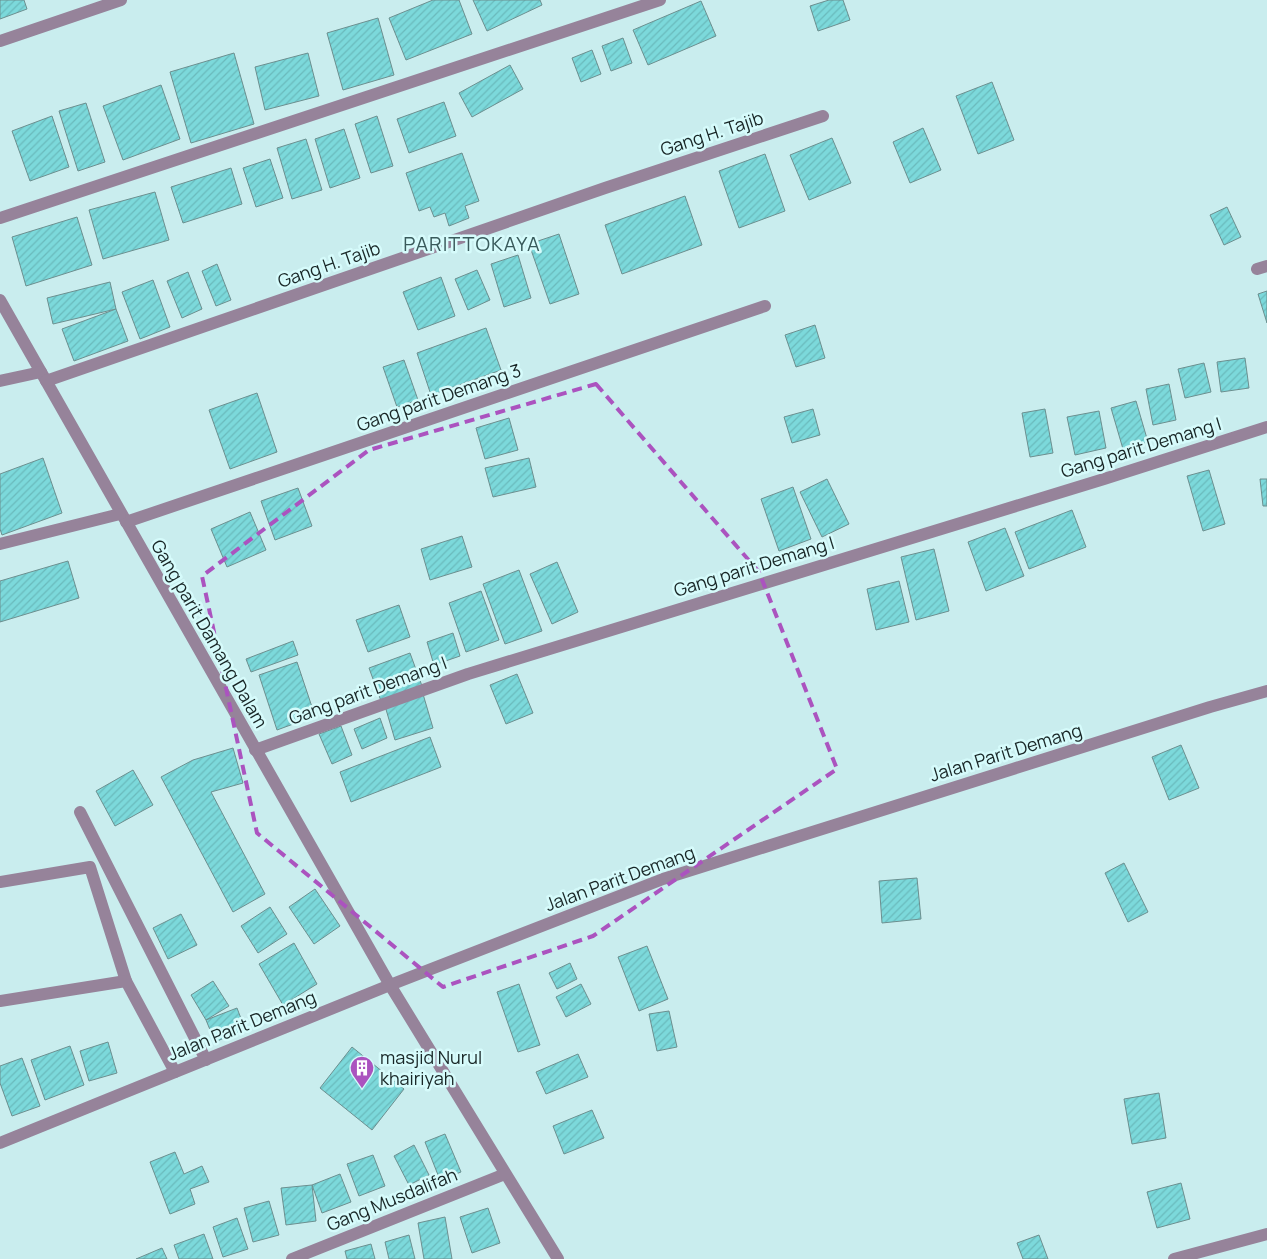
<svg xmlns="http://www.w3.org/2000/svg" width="1267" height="1259" viewBox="0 0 1267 1259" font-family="Manrope,sans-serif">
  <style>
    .building { fill: url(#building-hatch); stroke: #6c8f8f }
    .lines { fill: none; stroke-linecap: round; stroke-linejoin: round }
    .minor { stroke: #96839a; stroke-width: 12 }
    .marked { fill: none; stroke: #ab53bf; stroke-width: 4; stroke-dasharray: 10 6; stroke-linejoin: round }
    .labels { text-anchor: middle; stroke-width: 5; stroke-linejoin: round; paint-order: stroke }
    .street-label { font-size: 18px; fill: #182626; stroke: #d6fbfb }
    .poi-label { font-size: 18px; fill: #182626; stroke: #d6fbfb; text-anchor: start }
    .quarter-label { font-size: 20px; letter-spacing: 1px; fill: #395a5b; stroke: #d6fbfb }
  </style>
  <defs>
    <pattern id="building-hatch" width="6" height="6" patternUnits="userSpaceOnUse" patternTransform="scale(1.25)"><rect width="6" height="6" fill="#7cd9db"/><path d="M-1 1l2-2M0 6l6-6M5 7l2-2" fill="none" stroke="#6ababc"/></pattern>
  </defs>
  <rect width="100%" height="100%" fill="#c9edee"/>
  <!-- building -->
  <g class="building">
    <path d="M0,0H24L27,9L0,19Z"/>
    <path d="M433,0H459L472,34L406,60L389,18Z"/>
    <path d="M473,0H540L542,5L487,31Z"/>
    <path d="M829,0H843L850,20L818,31L810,6Z"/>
    <path d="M701,1L716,36L648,65L633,30Z"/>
    <path d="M378,18L394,75L343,90L327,33Z"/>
    <path d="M623,38L632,63L611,71L602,46Z"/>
    <path d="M592,50L601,74L581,82L572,58Z"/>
    <path d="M234,53L254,124L191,143L170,72Z"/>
    <path d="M308,53L319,96L265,110L255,67Z"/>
    <path d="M510,65L523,89L472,117L459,93Z"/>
    <path d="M992,82L1014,140L978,154L956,96Z"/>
    <path d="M161,85L180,139L123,160L103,106Z"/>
    <path d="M444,102L456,136L409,153L397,119Z"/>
    <path d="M86,103L105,162L78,171L59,111Z"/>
    <path d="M52,116L69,167L30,181L12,131Z"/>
    <path d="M377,116L393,166L371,173L355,124Z"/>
    <path d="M923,128L941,170L910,183L893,142Z"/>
    <path d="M344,129L360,178L330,188L315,139Z"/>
    <path d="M832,138L851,183L809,200L790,155Z"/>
    <path d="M306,139L322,190L292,199L277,148Z"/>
    <path d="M462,153L479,201L465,206L469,218L449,226L445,213L434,217L430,207L419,211L406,173Z"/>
    <path d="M765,154L785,211L739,228L719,171Z"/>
    <path d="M270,159L283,198L256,207L243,168Z"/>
    <path d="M231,168L242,204L183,223L171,187Z"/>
    <path d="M155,192L169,240L103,259L89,210Z"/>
    <path d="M685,196L702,245L622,274L605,225Z"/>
    <path d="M1227,207L1241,237L1224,245L1210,215Z"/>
    <path d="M77,217L92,265L26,286L12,237Z"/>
    <path d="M559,234L579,294L550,304L529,244Z"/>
    <path d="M518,255L531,298L504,307L491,264Z"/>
    <path d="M217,264L231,300L216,306L202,271Z"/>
    <path d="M477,270L490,300L468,310L455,279Z"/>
    <path d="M188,272L202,309L182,318L167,281Z"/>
    <path d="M441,277L455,316L418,330L403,292Z"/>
    <path d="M153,280L170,327L140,339L122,292Z"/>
    <path d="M110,282L116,309L53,324L47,298Z"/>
    <path d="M1267,291V323L1258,294Z"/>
    <path d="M116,309L128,341L74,361L62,329Z"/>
    <path d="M815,325L825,358L796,367L785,335Z"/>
    <path d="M486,328L501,370L431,395L417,353Z"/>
    <path d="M1245,358L1249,388L1221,392L1217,362Z"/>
    <path d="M404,360L418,400L397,407L383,367Z"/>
    <path d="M1204,363L1211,392L1185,398L1178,369Z"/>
    <path d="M1169,384L1176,420L1153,425L1146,389Z"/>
    <path d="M257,393L277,452L230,469L209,410Z"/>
    <path d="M1136,401L1148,442L1123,449L1111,408Z"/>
    <path d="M813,409L820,435L792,443L784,417Z"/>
    <path d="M1045,409L1053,453L1030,457L1022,413Z"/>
    <path d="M1099,411L1106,448L1075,455L1067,417Z"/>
    <path d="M509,418L518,450L485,459L476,428Z"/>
    <path d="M43,458L62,513L2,535L0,529V474Z"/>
    <path d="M529,458L536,487L493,497L485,468Z"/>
    <path d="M1209,470L1225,524L1203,531L1187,476Z"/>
    <path d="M827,479L849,524L822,537L800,492Z"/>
    <path d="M1260,479H1267V506H1263Z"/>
    <path d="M793,487L811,539L779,551L761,499Z"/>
    <path d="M298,488L312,526L275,540L261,501Z"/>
    <path d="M1072,510L1086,547L1029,569L1015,532Z"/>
    <path d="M250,512L266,550L227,567L211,529Z"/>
    <path d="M1005,528L1024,576L986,591L968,542Z"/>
    <path d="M462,536L472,567L430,580L421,549Z"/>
    <path d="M934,549L949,611L916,620L901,557Z"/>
    <path d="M68,561L79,598L0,622V581Z"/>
    <path d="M557,562L578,612L552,624L530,574Z"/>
    <path d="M519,570L542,631L505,644L483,584Z"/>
    <path d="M899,581L909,622L876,630L867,589Z"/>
    <path d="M481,591L499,640L466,652L449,603Z"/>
    <path d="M399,605L410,637L368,652L356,620Z"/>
    <path d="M453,633L460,656L434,665L427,642Z"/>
    <path d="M293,641L298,655L251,672L246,659Z"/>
    <path d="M410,653L422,686L381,701L369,668Z"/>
    <path d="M297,662L315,716L277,730L259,675Z"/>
    <path d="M517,674L533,713L506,724L490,685Z"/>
    <path d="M423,694L433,728L395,740L385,706Z"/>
    <path d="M380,718L387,738L362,749L354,729Z"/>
    <path d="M341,726L352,755L332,764L319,734Z"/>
    <path d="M430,737L441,767L351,802L340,772Z"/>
    <path d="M1181,745L1199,788L1169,800L1152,757Z"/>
    <path d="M233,748L243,783L211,792L265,894L233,912L161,777L193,760Z"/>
    <path d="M133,770L153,805L115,826L96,791Z"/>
    <path d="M1124,863L1148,912L1128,922L1105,873Z"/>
    <path d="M917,878L921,919L882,923L879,881Z"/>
    <path d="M315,889L340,926L314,944L289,907Z"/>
    <path d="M270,907L287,934L258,953L241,926Z"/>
    <path d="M181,914L197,945L168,959L153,928Z"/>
    <path d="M294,943L317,984L283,1005L259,964Z"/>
    <path d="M647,946L668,999L639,1011L618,957Z"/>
    <path d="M570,963L577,979L557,989L549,973Z"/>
    <path d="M213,981L229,1006L206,1020L191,995Z"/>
    <path d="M519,984L540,1045L518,1052L497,992Z"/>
    <path d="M581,984L591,1004L566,1017L556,997Z"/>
    <path d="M237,1008L245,1029L215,1042L206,1020Z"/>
    <path d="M669,1011L677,1047L657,1051L649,1014Z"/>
    <path d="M108,1042L117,1073L89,1081L80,1051Z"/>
    <path d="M70,1046L84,1085L45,1100L31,1060Z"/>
    <path d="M352,1047L404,1089L372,1130L320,1088Z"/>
    <path d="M578,1054L588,1077L546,1094L536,1072Z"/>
    <path d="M22,1058L40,1106L12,1116L0,1083V1066Z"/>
    <path d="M1159,1093L1166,1138L1132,1144L1124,1099Z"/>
    <path d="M592,1110L604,1138L564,1154L553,1126Z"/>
    <path d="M445,1134L461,1172L440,1180L425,1142Z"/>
    <path d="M414,1145L429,1175L409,1185L394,1156Z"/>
    <path d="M175,1152L184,1174L202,1166L209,1182L190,1189L195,1204L170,1214L150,1162Z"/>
    <path d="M373,1155L385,1186L359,1196L347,1164Z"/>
    <path d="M340,1174L351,1202L322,1213L312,1185Z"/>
    <path d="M1181,1183L1190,1219L1157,1228L1147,1192Z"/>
    <path d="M312,1185L316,1221L286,1225L281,1188Z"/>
    <path d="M269,1201L279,1235L253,1242L244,1208Z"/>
    <path d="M488,1208L500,1243L472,1253L460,1217Z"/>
    <path d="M445,1217L452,1259H424L418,1223Z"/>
    <path d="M237,1218L248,1249L223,1257L213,1227Z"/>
    <path d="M204,1234L213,1259H179L174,1245Z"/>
    <path d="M409,1235L415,1259H389L385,1242Z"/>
    <path d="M1039,1235L1048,1259H1023L1017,1243Z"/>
    <path d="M371,1244L375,1259H347L345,1251Z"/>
    <path d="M162,1248L167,1259H136Z"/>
  </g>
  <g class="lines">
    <!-- minor -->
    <g class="minor">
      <path d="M0,41L121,0"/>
      <path d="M0,218L660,0"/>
      <path d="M1257,269L1267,266"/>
      <path d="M0,300L390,985L558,1259"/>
      <path d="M0,381L41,372"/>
      <path d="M46,381L605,188L823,116"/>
      <path d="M126,522L765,306"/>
      <path d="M0,544L120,514"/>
      <path d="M255,750L468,674L1104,479L1267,427"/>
      <path d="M80,812L206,1060"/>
      <path d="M0,882L90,867L126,981"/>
      <path d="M0,1001L126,981L175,1072"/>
      <path d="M0,1143L390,985L663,879L1210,707L1267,691"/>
      <path d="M292,1259L505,1174"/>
      <path d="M1174,1259L1267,1234"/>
    </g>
  </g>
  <!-- marked area -->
  <path class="marked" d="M596,384L759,572L837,769L593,936L443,987L257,833L202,576L369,450Z"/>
  <!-- icons -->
  <defs>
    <symbol id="building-pin" viewBox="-11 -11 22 30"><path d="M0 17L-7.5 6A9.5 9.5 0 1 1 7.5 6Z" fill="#ab53bf" stroke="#d6fbfb"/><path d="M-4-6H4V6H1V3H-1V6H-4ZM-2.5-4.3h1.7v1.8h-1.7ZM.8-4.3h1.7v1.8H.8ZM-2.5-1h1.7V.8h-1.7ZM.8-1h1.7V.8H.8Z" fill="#fff"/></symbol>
  </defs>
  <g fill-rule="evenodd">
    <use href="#building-pin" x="348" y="1054" width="28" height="38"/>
  </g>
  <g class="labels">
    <!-- street labels -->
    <g class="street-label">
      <text transform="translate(712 134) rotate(-18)" y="6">Gang H. Tajib</text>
      <text transform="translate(329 265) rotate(-19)" y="6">Gang H. Tajib</text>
      <text transform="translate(439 398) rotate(-19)" y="6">Gang parit Demang 3</text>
      <text transform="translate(1141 448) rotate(-17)" y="6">Gang parit Demang I</text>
      <text transform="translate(754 567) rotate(-17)" y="6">Gang parit Demang I</text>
      <text transform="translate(209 634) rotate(60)" y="6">Gang parit Damang Dalam</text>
      <text transform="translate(368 691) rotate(-20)" y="6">Gang parit Demang I</text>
      <text transform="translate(1006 753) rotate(-17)" y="6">Jalan Parit Demang</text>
      <text transform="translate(620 879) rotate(-20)" y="6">Jalan Parit Demang</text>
      <text transform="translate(242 1026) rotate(-22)" y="6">Jalan Parit Demang</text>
      <text transform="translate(392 1200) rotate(-22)" y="6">Gang Musdalifah</text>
    </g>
    <!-- poi labels -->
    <g class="poi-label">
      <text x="380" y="1064">masjid Nurul<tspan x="380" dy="21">khairiyah</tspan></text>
    </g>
    <!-- quarter labels -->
    <g class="quarter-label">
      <text x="472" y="251">PARITTOKAYA</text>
    </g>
  </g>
</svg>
